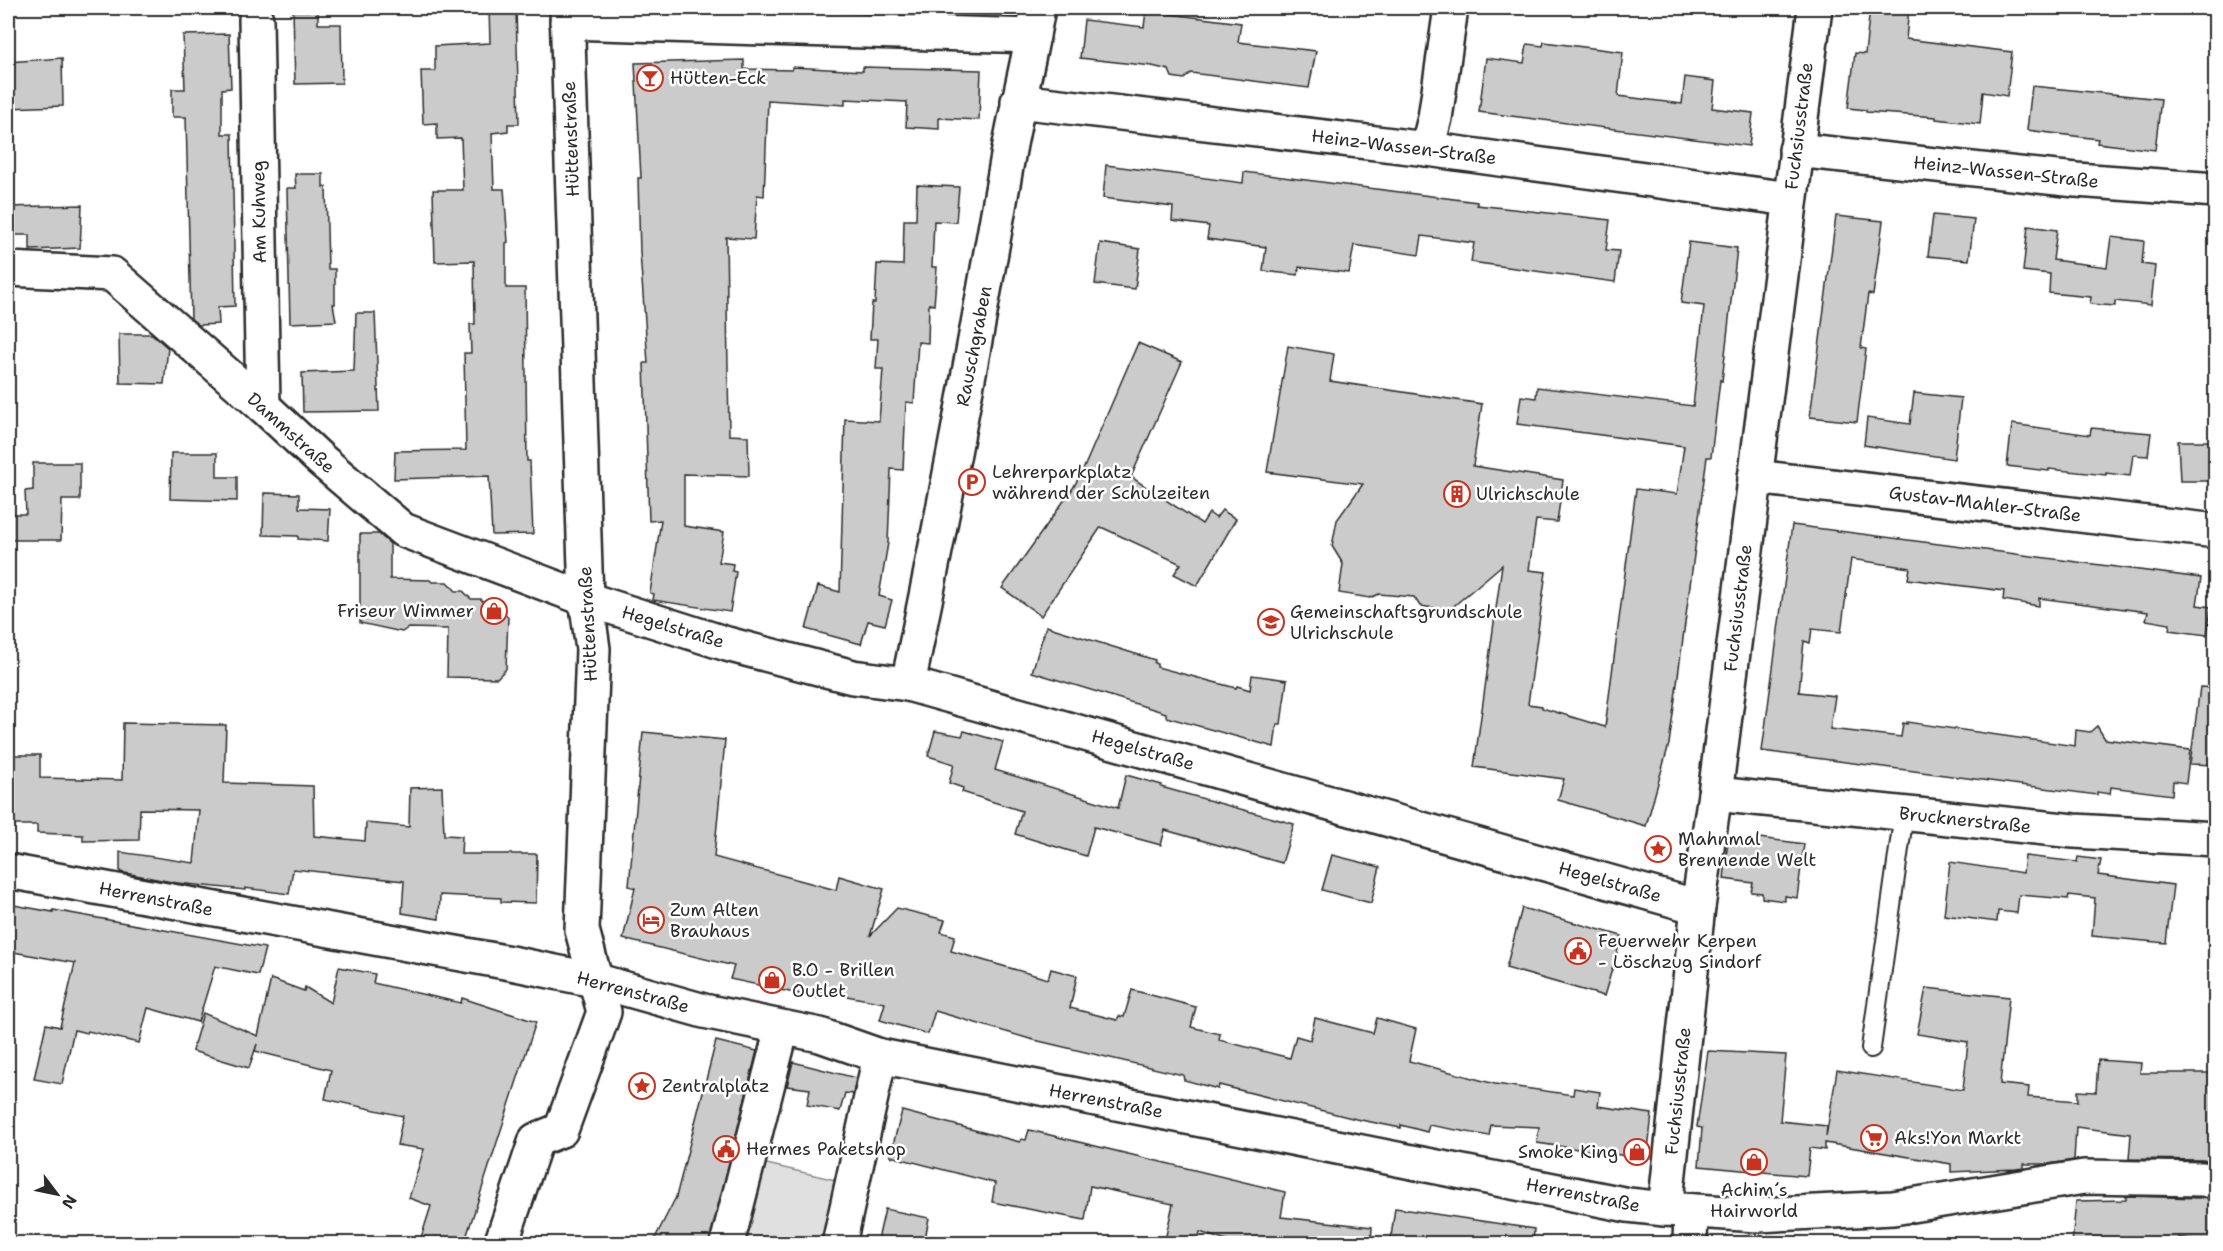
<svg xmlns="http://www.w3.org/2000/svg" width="2223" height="1251" viewBox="0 0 2223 1251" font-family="'Shantell Sans',sans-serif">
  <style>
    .green { fill: #e0e0e0; stroke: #868686; stroke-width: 1.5 }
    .building { fill: #cbcbcb; stroke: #2b2b2b; stroke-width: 1.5 }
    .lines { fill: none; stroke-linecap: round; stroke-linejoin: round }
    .lane-casing { stroke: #2b2b2b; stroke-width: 22 }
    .street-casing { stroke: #2b2b2b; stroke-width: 38 }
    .lane { stroke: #fff; stroke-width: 18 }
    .street { stroke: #fff; stroke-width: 33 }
    .labels { text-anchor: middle; stroke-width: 5; stroke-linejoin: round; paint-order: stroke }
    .poi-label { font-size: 18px; fill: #2b2b2b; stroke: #fff; text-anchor: start }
    .street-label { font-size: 18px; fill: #2b2b2b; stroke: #fff }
  </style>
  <rect width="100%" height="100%" fill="#fff"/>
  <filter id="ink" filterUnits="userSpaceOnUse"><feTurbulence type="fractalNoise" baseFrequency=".0167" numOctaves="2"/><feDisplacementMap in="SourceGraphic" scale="12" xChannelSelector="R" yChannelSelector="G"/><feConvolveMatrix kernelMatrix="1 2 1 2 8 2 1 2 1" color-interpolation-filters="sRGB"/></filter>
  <g filter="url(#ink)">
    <!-- green -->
    <path class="green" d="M754,1161L840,1181L825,1243L738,1244Z"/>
    <!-- building -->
    <g class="building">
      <path d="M489,8H516L519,124H508V131L492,133L494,189H504L508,242L506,243V288H525L527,461H530L533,534L492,535L489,476L394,479L395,451L466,450L464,353H471L470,324H475L474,261L435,262L433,190H463L461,138L437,139V123L423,124L421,71H435V46L490,43Z"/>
      <path d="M1870,8H1909L1906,39L2012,52L2007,96L1983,92L1980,124L1936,119V117L1866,112V110L1848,108L1855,53L1865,54Z"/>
      <path d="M293,11H318V24H341L342,83L295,84Z"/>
      <path d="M1146,11L1241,23L1238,42L1316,51L1309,88L1191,73L1184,79L1172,77L1169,70L1152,66L1080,58L1084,20L1144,27Z"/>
      <path d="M229,34L231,88L222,89V134H232L235,306L218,307L219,324L199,325L191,319L186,117H172V89H185L183,35Z"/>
      <path d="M1544,42L1623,52L1618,96L1682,104L1685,77L1715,81L1712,108L1753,113L1749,146L1479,112L1486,58L1524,63L1527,44L1543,46Z"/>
      <path d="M62,58L63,106L8,108V62Z"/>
      <path d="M744,60V69L792,70V67L863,71V67L981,70L979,120L939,118V129L906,127L907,102L845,99V105L768,100L764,196L757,195L754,239L726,237L729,435L748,436L749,476L684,474V526L724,532L719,562L733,564L732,571L736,572L730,612L653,600L654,594L650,593L661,520L649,521L644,363H648L640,253L638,178H641L635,63Z"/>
      <path d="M2032,86L2161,99L2155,150L2097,143L2098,139L2027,130Z"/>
      <path d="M1106,165L1243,183L1244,172L1477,202V205L1610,220L1606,250L1619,251L1615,282L1471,262L1474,243L1422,236L1419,255L1354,245L1349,273L1299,267L1298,275L1263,271L1266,247L1207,239L1209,226L1172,221L1173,207L1103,198Z"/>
      <path d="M295,174H323V187H326L328,269H335V304H333L336,321L290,323L287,188H296Z"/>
      <path d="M917,185L959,187L956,222L934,221L932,267H937L934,305L929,304L928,343L918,342L914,403L906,402L903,470L891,469L888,543L879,596L892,600L885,625L868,621L861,644L806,629L818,586L840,592L845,419L879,421L883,369H876L878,339H870L872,303H875L877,264L903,265L904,220H916Z"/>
      <path d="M82,205L80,248L30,250V235H9V207Z"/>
      <path d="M1933,215L1974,219L1969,260L1928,256Z"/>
      <path d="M1836,216L1883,221L1873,295L1868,294L1861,348L1866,349L1857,422L1810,417Z"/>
      <path d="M2028,226L2057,230L2053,260L2107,267L2111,237L2144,241L2142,264L2155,266L2151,305L2115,301V306L2090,304L2091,297L2049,293L2050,274L2023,271Z"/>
      <path d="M1689,242L1737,248L1722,381L1720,380L1711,457H1707L1669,744L1646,826L1558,800L1564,779L1474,767L1502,565L1449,610L1420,606L1414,597L1379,594L1370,598L1339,593L1343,564L1332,546L1337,520L1363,484L1267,472L1288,346L1334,354L1330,381L1482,404L1473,466L1563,480L1557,522L1536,520L1529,570L1546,572L1528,704L1542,706V708L1605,727L1636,489L1677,494L1684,446L1517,424L1521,396L1536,398L1537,387L1693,406L1704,306L1681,303Z"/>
      <path d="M1100,243L1140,249L1135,289L1095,284Z"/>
      <path d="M356,313H375L379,411L303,412L302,373L354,371Z"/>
      <path d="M119,334H152L168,348L164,384L120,383Z"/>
      <path d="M1138,343L1182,362L1131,477L1202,524L1209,513L1216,518L1222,510L1236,519L1197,586L1174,574L1181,564L1101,527L1041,616L1002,588L1073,488L1083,470Z"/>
      <path d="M1914,393L1961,398L1954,459L1864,445L1867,418L1910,424Z"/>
      <path d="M2012,424L2090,435L2091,428L2151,433L2148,456L2133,455L2130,476L2106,473V475L2049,469V471L2007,466Z"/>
      <path d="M2178,441H2216V481H2180Z"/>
      <path d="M171,453H217V477H237V501L170,499Z"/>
      <path d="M33,463H80V500H62L61,540H8V514H26L25,491L33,490Z"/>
      <path d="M264,493L299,494V508L330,509L328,541L298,539V536L263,535Z"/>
      <path d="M1792,525L2201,578L2197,605L2211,607L2207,635L2169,630L2170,624L2146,620L2148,612L2039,598V606L2003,600L2004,591L1908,579L1910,568L1851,559L1841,632L1812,629L1810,643L1804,641L1799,692L1835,696L1830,729L1901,737L1903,723L1907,724V722L2075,746L2076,730L2090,732L2097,726L2105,739L2190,750L2186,783L2173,781L2172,795L2111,787L2110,794L2097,792V795L1762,751Z"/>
      <path d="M360,534H379L390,544V579L430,580L432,582H447L456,591H463L471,599H481L488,608H498L508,617L506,669L497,678L447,677L448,629L408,628L402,632L360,623Z"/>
      <path d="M1046,626L1155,660L1154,663L1157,664V667L1236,688L1237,686L1250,690L1252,675L1287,680L1281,724H1277L1274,747L1166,717V713L1032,672Z"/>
      <path d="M2200,687L2216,688V765L2190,764Z"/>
      <path d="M123,723L226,725L224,783L313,786L314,836L365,841L366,823L409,827L410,788L442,787L444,835L462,836L461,854H537L536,903L501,902V898L440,895L439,919L402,913L404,881L293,869L289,894L245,888V890L177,883L120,872V852L194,863L199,810L140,809L139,840L83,841V835L37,833V825H8V755H40V778L122,780Z"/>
      <path d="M935,731L962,736L964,731L1003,742L995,770L1118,808L1126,775L1162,785L1161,787L1294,824L1282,863L1165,830L1161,845L1094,827L1086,856L1015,834L1022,811L962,792L963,788L949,783L954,764L928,756Z"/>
      <path d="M643,732L725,740L714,857L836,890L839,876L884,889L870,936L897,908L945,920L941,932L955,936L951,951L1048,979L1051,969L1077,976L1070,1008L1117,1020L1119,1016L1124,1017L1132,990L1196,1007L1191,1027L1220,1034L1219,1040L1290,1058L1296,1036L1310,1040L1315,1018L1373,1033L1377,1018L1416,1029L1409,1061L1495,1084L1573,1095L1574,1088L1600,1092L1598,1106L1652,1114L1647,1159L1537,1143L1539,1127L1491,1125L1489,1136L1429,1125L1427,1132L1401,1125V1128L1356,1119L1219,1085L1218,1089L1184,1080L1183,1075L1030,1039L935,1011L928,1034L880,1020L885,1003L819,991L818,998L730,979L734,966L623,939L635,888L629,886Z"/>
      <path d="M1759,838L1804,844L1797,898L1785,896V901L1762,898V893L1751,892L1753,883L1724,879L1728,839L1757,842Z"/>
      <path d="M1332,855L1380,867L1371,903L1322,890Z"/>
      <path d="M2025,856L2077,862L2078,857L2101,860L2098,875L2173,885L2166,943L2092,936L2095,898L2069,895L2068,899L2019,895L2017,913L1998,911L1997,922L1944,915L1950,862L2023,873Z"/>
      <path d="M8,904L53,912V910L265,948L258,975L215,966L198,1022L148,1008L139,1043L88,1031L87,1033L74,1030L62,1084L34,1079L46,1024L60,1027L75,963L8,951Z"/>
      <path d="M1522,908L1622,936L1604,996L1506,968Z"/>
      <path d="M339,967L375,974L373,983L461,1003L462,998L536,1022L464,1244H419L431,1206L409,1198L424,1149L397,1145L403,1116L325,1099L331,1070L255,1051L257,1044L249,1068L192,1051L203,1013L258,1036L271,979L304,991L305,987L331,1003Z"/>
      <path d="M1926,988L2009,997L2000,1084L2029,1087L2028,1097L2078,1101V1091L2096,1092L2098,1060L2141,1063L2140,1073H2216V1163L2203,1160L2129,1159L2131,1134L2076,1127L2074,1160L2048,1164H2024V1168L2016,1169L1951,1172V1164L1825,1143V1150L1810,1148L1807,1176L1699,1166L1702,1128L1697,1127L1708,1051L1786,1055L1780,1121L1827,1126L1826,1137L1837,1070L1963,1090L1968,1042L1917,1034Z"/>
      <path d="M716,1041L757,1051L709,1244H652L676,1197Z"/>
      <path d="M793,1062L856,1078L853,1094L845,1093L840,1111L807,1105L810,1089L787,1086Z"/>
      <path d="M902,1111L1020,1142L1021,1139L1026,1140L1029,1130L1285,1192L1281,1217L1372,1227L1371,1244H1235L1200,1232L1197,1244H1179L1165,1240L1173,1204L1090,1186L1085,1220L992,1202L995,1183L890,1156Z"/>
      <path d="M2126,1196L2201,1198L2216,1200V1243L2178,1237L2177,1244H2072L2076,1201L2126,1200Z"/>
      <path d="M1395,1208L1534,1229L1533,1244H1390Z"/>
      <path d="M885,1209L929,1218L924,1244H877Z"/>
    </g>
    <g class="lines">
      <defs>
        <path id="lane" d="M1871,1048L1904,813"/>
        <g id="street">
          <path d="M256,19L263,406"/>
          <path d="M567,22L1033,36"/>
          <path d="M1018,101L1427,149L1790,199"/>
          <path d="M1427,149L1435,118L1451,8"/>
          <path d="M1796,150L2076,180L2216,190"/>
          <path d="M8,269L112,274L263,406L321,460L403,530L586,599L727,644L853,677L908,684L1698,907"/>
          <path d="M1755,477L2216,531"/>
          <path d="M908,684C945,507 978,328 1009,150C1018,102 1030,55 1038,8"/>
          <path d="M1715,794L2074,831L2216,839"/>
          <path d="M8,871L516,964L594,980L704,1011L820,1035L880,1056L1628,1205L1665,1209L1758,1215L1893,1208L2084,1177L2203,1179L2216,1182"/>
          <path d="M1665,1209L1698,907L1715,794L1815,8"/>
          <path d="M501,1244L536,1140L561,1130L604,1012L582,930L593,649L586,599L567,8"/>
          <path d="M727,1244L782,1028"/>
          <path d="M839,1244L880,1056"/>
          <path d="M1690,1244L1691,1211"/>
        </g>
      </defs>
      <!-- lane casing -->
      <use href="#lane" class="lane-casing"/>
      <!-- street casing -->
      <use href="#street" class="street-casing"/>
      <!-- lane -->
      <use href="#lane" class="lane"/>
      <!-- street -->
      <use href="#street" class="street"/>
    </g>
  </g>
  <!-- icons -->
  <defs>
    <symbol id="bar-ring" viewBox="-11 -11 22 22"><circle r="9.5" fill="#fff" stroke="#c8321e" stroke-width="1.5"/><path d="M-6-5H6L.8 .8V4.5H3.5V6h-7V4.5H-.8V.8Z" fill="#c8321e"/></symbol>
    <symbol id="parking-ring" viewBox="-11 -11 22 22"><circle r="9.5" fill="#fff" stroke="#c8321e" stroke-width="1.5"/><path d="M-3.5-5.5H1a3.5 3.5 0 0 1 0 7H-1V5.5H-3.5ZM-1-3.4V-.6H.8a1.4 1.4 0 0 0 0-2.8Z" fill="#c8321e"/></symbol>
    <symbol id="building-ring" viewBox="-11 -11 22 22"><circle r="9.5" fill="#fff" stroke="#c8321e" stroke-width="1.5"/><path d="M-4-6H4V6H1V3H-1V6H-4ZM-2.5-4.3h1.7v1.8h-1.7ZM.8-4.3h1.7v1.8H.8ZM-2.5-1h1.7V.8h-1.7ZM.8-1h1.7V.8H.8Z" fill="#c8321e"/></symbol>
    <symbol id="shop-ring" viewBox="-11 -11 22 22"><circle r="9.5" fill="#fff" stroke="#c8321e" stroke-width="1.5"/><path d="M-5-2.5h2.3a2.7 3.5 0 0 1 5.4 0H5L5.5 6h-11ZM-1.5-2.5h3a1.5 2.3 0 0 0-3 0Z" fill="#c8321e"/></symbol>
    <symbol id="school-ring" viewBox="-11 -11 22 22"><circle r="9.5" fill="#fff" stroke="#c8321e" stroke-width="1.5"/><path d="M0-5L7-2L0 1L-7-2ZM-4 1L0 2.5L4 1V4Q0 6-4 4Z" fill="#c8321e"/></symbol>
    <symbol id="sight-ring" viewBox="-11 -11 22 22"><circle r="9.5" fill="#fff" stroke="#c8321e" stroke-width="1.5"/><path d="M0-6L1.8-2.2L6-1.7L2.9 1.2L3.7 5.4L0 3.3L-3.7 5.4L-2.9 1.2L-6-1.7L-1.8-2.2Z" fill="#c8321e"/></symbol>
    <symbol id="hotel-ring" viewBox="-11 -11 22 22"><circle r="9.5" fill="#fff" stroke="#c8321e" stroke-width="1.5"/><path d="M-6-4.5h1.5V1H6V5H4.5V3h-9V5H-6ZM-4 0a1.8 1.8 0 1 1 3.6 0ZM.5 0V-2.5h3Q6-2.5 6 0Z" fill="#c8321e"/></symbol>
    <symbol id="civic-ring" viewBox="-11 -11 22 22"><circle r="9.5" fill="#fff" stroke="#c8321e" stroke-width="1.5"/><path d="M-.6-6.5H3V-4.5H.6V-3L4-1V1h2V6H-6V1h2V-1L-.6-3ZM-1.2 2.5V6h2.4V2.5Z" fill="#c8321e"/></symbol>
    <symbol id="supermarket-ring" viewBox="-11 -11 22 22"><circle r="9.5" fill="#fff" stroke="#c8321e" stroke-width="1.5"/><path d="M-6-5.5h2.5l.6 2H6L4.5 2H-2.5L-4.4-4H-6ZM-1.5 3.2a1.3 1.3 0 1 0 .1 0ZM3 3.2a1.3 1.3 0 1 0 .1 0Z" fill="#c8321e"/></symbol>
  </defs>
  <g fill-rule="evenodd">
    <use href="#bar-ring" x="635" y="63" width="30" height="30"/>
    <use href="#parking-ring" x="957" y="467" width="30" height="30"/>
    <use href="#building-ring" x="1442" y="479" width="30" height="30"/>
    <use href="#shop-ring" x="479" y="596" width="30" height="30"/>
    <use href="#school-ring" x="1256" y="607" width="30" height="30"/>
    <use href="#sight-ring" x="1643" y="834" width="30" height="30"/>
    <use href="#hotel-ring" x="636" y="905" width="30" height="30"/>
    <use href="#civic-ring" x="1563" y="936" width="30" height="30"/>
    <use href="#shop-ring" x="757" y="965" width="30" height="30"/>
    <use href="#sight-ring" x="627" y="1071" width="30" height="30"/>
    <use href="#supermarket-ring" x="1859" y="1123" width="30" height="30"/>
    <use href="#civic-ring" x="711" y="1134" width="30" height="30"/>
    <use href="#shop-ring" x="1622" y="1137" width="30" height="30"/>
    <use href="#shop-ring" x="1739" y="1147" width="30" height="30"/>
  </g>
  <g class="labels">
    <!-- poi labels -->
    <g class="poi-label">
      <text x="670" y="84">Hütten-Eck</text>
      <text x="992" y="478">Lehrerparkplatz<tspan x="992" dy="21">während der Schulzeiten</tspan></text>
      <text x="1476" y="500">Ulrichschule</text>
      <text x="474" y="617" text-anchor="end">Friseur Wimmer</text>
      <text x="1290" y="618">Gemeinschaftsgrundschule<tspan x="1290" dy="21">Ulrichschule</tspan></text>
      <text x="1678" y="845">Mahnmal<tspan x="1678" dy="21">Brennende Welt</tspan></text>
      <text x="670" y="916">Zum Alten<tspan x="670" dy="21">Brauhaus</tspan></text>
      <text x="1598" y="947">Feuerwehr Kerpen<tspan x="1598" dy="21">- Löschzug Sindorf</tspan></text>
      <text x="792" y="976">B.O - Brillen<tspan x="792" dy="21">Outlet</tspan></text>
      <text x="662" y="1092">Zentralplatz</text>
      <text x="1894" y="1144">Aks!Yon Markt</text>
      <text x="746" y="1155">Hermes Paketshop</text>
      <text x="1618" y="1158" text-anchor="end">Smoke King</text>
      <text x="1754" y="1196" text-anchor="middle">Achim´s<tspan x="1754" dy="21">Hairworld</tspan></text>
    </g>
    <!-- street labels -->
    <g class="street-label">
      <text transform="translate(1799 126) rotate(-83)" y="6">Fuchsiusstraße</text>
      <text transform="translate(571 139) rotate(-92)" y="6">Hüttenstraße</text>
      <text transform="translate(1404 147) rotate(7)" y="6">Heinz-Wassen-Straße</text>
      <text transform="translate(2006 172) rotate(6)" y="6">Heinz-Wassen-Straße</text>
      <text transform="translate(259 212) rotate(-91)" y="6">Am Kuhweg</text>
      <text transform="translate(974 346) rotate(-79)" y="6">Rauschgraben</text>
      <text transform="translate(291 433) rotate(42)" y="6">Dammstraße</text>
      <text transform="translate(1985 504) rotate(7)" y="6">Gustav-Mahler-Straße</text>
      <text transform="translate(1738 608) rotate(-83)" y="6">Fuchsiusstraße</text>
      <text transform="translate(588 624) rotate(-93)" y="6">Hüttenstraße</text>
      <text transform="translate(673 627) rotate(17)" y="6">Hegelstraße</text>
      <text transform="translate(1143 750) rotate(16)" y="6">Hegelstraße</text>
      <text transform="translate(1965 820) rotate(6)" y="6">Brucknerstraße</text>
      <text transform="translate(1610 882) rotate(16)" y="6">Hegelstraße</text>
      <text transform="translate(156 899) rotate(11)" y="6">Herrenstraße</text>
      <text transform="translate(633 992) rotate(15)" y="6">Herrenstraße</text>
      <text transform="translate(1678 1091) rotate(-84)" y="6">Fuchsiusstraße</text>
      <text transform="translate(1106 1101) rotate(11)" y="6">Herrenstraße</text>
      <text transform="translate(1583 1195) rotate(11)" y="6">Herrenstraße</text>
    </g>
  </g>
  <!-- margin -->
  <rect width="2223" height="1251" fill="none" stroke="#fff" stroke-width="30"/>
  <rect x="15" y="15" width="2193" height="1221" fill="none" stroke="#2b2b2b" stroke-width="2" filter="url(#ink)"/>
  <!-- north arrow -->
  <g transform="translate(57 1194) rotate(122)" stroke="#ffffff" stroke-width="4.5" paint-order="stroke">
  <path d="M0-4.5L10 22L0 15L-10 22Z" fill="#2b2b2b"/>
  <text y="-9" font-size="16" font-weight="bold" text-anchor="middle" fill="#2b2b2b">N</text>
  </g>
</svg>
